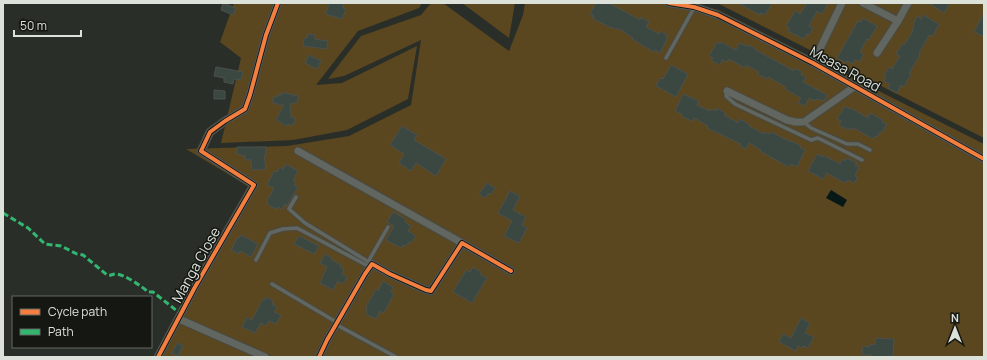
<svg xmlns="http://www.w3.org/2000/svg" width="987" height="360" viewBox="0 0 987 360" font-family="Manrope,sans-serif">
  <style>
    .green { fill: #5a461f }
    .water { fill: #071817 }
    .building { fill: #3a4841; stroke: #4c514d }
    .lines { fill: none; stroke-linecap: round; stroke-linejoin: round }
    .lane-casing { stroke: #474b46; stroke-width: 5.5 }
    .street-casing { stroke: #474b46; stroke-width: 9 }
    .lane { stroke: #626661; stroke-width: 3.5 }
    .street { stroke: #626661; stroke-width: 7 }
    .quiet { stroke: #33b770; stroke-width: 3; stroke-dasharray: 6 3; stroke-linecap: butt }
    .cycleway-casing { stroke: #141712; stroke-width: 6 }
    .cycleway { stroke: #f27e40; stroke-width: 4 }
    .labels { text-anchor: middle; stroke-width: 3; stroke-linejoin: round; paint-order: stroke }
    .street-label { font-size: 14px; fill: #dce2da; stroke: #141712 }
  </style>
  <rect width="100%" height="100%" fill="#2a2e29"/>
  <!-- green -->
  <g class="green">
    <path d="M234,3H422L419,8L358,31L316,85L342,83L417,46L408,99L347,130L293,140L221,143L241,58L220,42Z"/>
    <path d="M431,3H443L509,51L523,15L525,3H684L718,10L984,144V357H161L248,186L186,149L287,146L349,136L411,105L421,40L344,76L328,79L361,36L421,15Z"/>
    <path d="M462,3H515L509,38Z"/>
    <path d="M714,3H984V138L719,4Z"/>
  </g>
  <!-- water -->
  <path class="water" d="M831,190L847,200L843,207L826,198Z"/>
  <!-- building -->
  <g class="building">
    <path d="M223,3L236,8L233,15L221,10Z"/>
    <path d="M329,3H343V8L346,9L342,19L326,14Z"/>
    <path d="M596,3H609L640,20L641,17L649,22L646,27L659,34L660,31L667,35L666,38L667,39L660,53L655,50L654,52L632,39L633,38L618,28L616,30L612,27L611,28L592,18L594,16L590,14Z"/>
    <path d="M738,3H772L765,15L761,13L760,15Z"/>
    <path d="M807,3H828L822,14L817,11L809,26L813,28L809,35L807,34L804,39L788,31L790,28L786,26L795,11L800,14Z"/>
    <path d="M929,3H950L944,13Z"/>
    <path d="M984,13V36L974,32Z"/>
    <path d="M923,15L939,24L933,36L929,35L919,54L920,55L909,73L911,74L904,87L901,85L897,93L888,88L890,84L884,81L886,76L884,75L889,67L892,69L900,56L896,54L902,44L904,45L913,31L912,30L914,26L913,25L917,16L921,19Z"/>
    <path d="M863,18L877,26L869,40L867,39L860,52L864,54L859,62L855,59L853,64L847,61L846,63L837,58L858,21L861,22Z"/>
    <path d="M308,34L315,35V39L328,41L327,49L303,46L304,38H307Z"/>
    <path d="M717,42L720,44L721,42L736,50L739,43L747,46L748,45L755,48L754,49L794,71L795,68L802,72L801,75L806,77L803,82L827,95L824,101L818,99V100L816,99L815,101L809,98L805,106L798,103L801,98L785,89L786,87L768,77L767,79L757,74L759,72L746,65L745,68L729,59L727,62L722,60L720,65L711,60L713,58L709,56Z"/>
    <path d="M309,55L321,61L317,69L305,63Z"/>
    <path d="M671,65L688,74L676,97L656,86L660,78L663,79Z"/>
    <path d="M216,67L243,72L241,80L234,79L233,84L224,82V78L214,76Z"/>
    <path d="M214,90L225,91V99H214Z"/>
    <path d="M281,93H287L288,94H293V96L298,95V102L290,104L291,117L296,119L292,126L288,124L287,126L276,120L284,105H278L277,103L273,104V97H277V95H281Z"/>
    <path d="M683,94L699,101L697,105L710,111L711,109L716,111L717,108L726,113L724,115L738,123L739,119L749,124V126L764,134L765,132L769,134L771,132L791,142L792,141L801,146L800,148L805,150L797,167L791,164L789,167L783,164L760,151L761,150L749,143L746,149L740,146L741,144L707,128L708,126L694,118L692,121L681,116L682,114L675,111Z"/>
    <path d="M845,106L850,109L851,108L868,118L870,113L883,120L882,122L887,124L882,133L880,132L877,137L875,136L873,139L854,128L853,130L850,128L848,130L839,125L841,121L837,119Z"/>
    <path d="M402,126L417,135L414,140L446,159L436,176L416,163L411,171L399,163L404,154L390,145Z"/>
    <path d="M237,147H266V155H264L266,169L252,170L251,160H245V156L237,154Z"/>
    <path d="M817,154L822,157L823,155L840,164L842,159L845,161L847,158L857,163L855,165L859,167L855,176L858,177L854,183L848,180L845,183L827,173L823,179L808,171Z"/>
    <path d="M286,164L298,171L293,180L296,181L294,185L298,187L287,206L285,204L282,209L278,207L276,209L267,204L268,202L267,201L274,188L267,185L274,171L277,172L280,167L283,169Z"/>
    <path d="M487,183L495,188L491,195L489,193L485,198L479,194Z"/>
    <path d="M510,191L520,196L513,210L526,217L522,225L527,228L519,243L504,236L512,221L498,213Z"/>
    <path d="M393,212L406,219L405,221L406,223L411,226L408,231L416,236L411,243L409,242L406,246L403,245L401,248L386,240L394,226L387,222Z"/>
    <path d="M241,235L258,244L251,257L240,251L239,254L231,250L238,237L239,238Z"/>
    <path d="M299,236L319,246L314,254L294,244Z"/>
    <path d="M325,254L332,258L331,259L341,265L340,267L344,269L342,274L347,277L343,284L338,281L333,290L320,283L327,267L320,263Z"/>
    <path d="M473,267L481,272L480,274L487,278L472,303L453,292L466,270L470,272Z"/>
    <path d="M383,281L393,287L391,292L394,294L383,314L380,311L376,319L366,314L367,308L366,307L376,289L378,291Z"/>
    <path d="M267,297L273,301L272,304L277,307L274,312L281,315L276,324L269,321L266,326L261,323L255,333L242,327L247,317L252,320L263,299L265,300Z"/>
    <path d="M801,318L810,323L805,333L814,337L808,348L803,346L801,348L798,346L796,351L779,342L783,334L791,338Z"/>
    <path d="M876,338L894,339L893,356L872,357V355H862L863,346L870,347V344L875,345Z"/>
    <path d="M177,343L183,346L178,356L172,353Z"/>
  </g>
  <g class="lines">
    <defs>
      <g id="lane">
        <path d="M666,58L694,8"/>
        <path d="M727,91L726,96L735,104L811,140L818,138L862,160"/>
        <path d="M804,122L811,128L847,144H858L870,150"/>
        <path d="M296,197L289,209L305,223L372,264"/>
        <path d="M256,260L270,233L283,229L297,228L370,267"/>
        <path d="M368,262L388,227"/>
        <path d="M272,284L338,323"/>
        <path d="M337,325L396,357"/>
      </g>
      <g id="street">
        <path d="M669,3L694,7L718,15L813,63L984,159"/>
        <path d="M863,3L898,21L908,3"/>
        <path d="M877,53L898,21"/>
        <path d="M813,63L842,3"/>
        <path d="M727,91L787,120L795,122H804L854,87"/>
        <path d="M298,151L462,243"/>
        <path d="M179,319L265,357"/>
        <path d="M158,357L195,287L254,185L201,151L210,132L225,121L245,109L250,95L266,35L278,3"/>
        <path d="M319,357L327,340L365,274L372,264L390,274L426,290L431,291L462,243L511,271"/>
      </g>
    </defs>
    <!-- lane casing -->
    <use href="#lane" class="lane-casing"/>
    <!-- street casing -->
    <use href="#street" class="street-casing"/>
    <!-- lane -->
    <use href="#lane" class="lane"/>
    <!-- street -->
    <use href="#street" class="street"/>
    <!-- quiet -->
    <path class="quiet" d="M3,213L28,228L45,244L61,246L77,254L83,255L107,275C111,276 112,274 116,274C124,274 143,287 148,292H153L181,314"/>
    <defs>
      <g id="cycleway">
        <path d="M669,3L694,7L718,15L813,63L984,159"/>
        <path d="M158,357L195,287L254,185L201,151L210,132L225,121L245,109L250,95L266,35L278,3"/>
        <path d="M319,357L327,340L365,274L372,264L390,274L426,290L431,291L462,243L511,271"/>
      </g>
    </defs>
    <!-- cycleway casing -->
    <use href="#cycleway" class="cycleway-casing"/>
    <!-- cycleway -->
    <use href="#cycleway" class="cycleway"/>
  </g>
  <g class="labels">
    <!-- street labels -->
    <g class="street-label">
      <text transform="translate(845 69) rotate(29)" y="5">Msasa Road</text>
      <text transform="translate(196 265) rotate(-61)" y="5">Manga Close</text>
    </g>
  </g>
  <!-- border -->
  <rect width="987" height="360" fill="none" stroke="#dce2da" stroke-width="8"/>
  <!-- legend -->
  <rect x="12" y="296" width="140" height="52" fill="#141712" stroke="#646862"/>
  <rect x="20" y="309" width="20" height="6" fill="#f27e40" stroke="#646862"/>
  <text x="48" y="316" font-size="12" fill="#dce2da">Cycle path</text>
  <rect x="20" y="329" width="20" height="6" fill="#33b770" stroke="#646862"/>
  <text x="48" y="336" font-size="12" fill="#dce2da">Path</text>
  <!-- north arrow -->
  <g transform="translate(955 328)" stroke="#141712" stroke-width="3" paint-order="stroke">
  <path d="M0-3L7 15L0 10L-7 15Z" fill="#dce2da"/>
  <text y="-6" font-size="11" font-weight="bold" text-anchor="middle" fill="#dce2da">N</text>
  </g>
  <!-- scale -->
  <path d="M14 30v6h67v-6" fill="none" stroke="#dce2da" stroke-width="2"/>
  <text x="20" y="30" font-size="12" fill="#dce2da" stroke="#141712" stroke-width="3" paint-order="stroke">50 m</text>
</svg>
